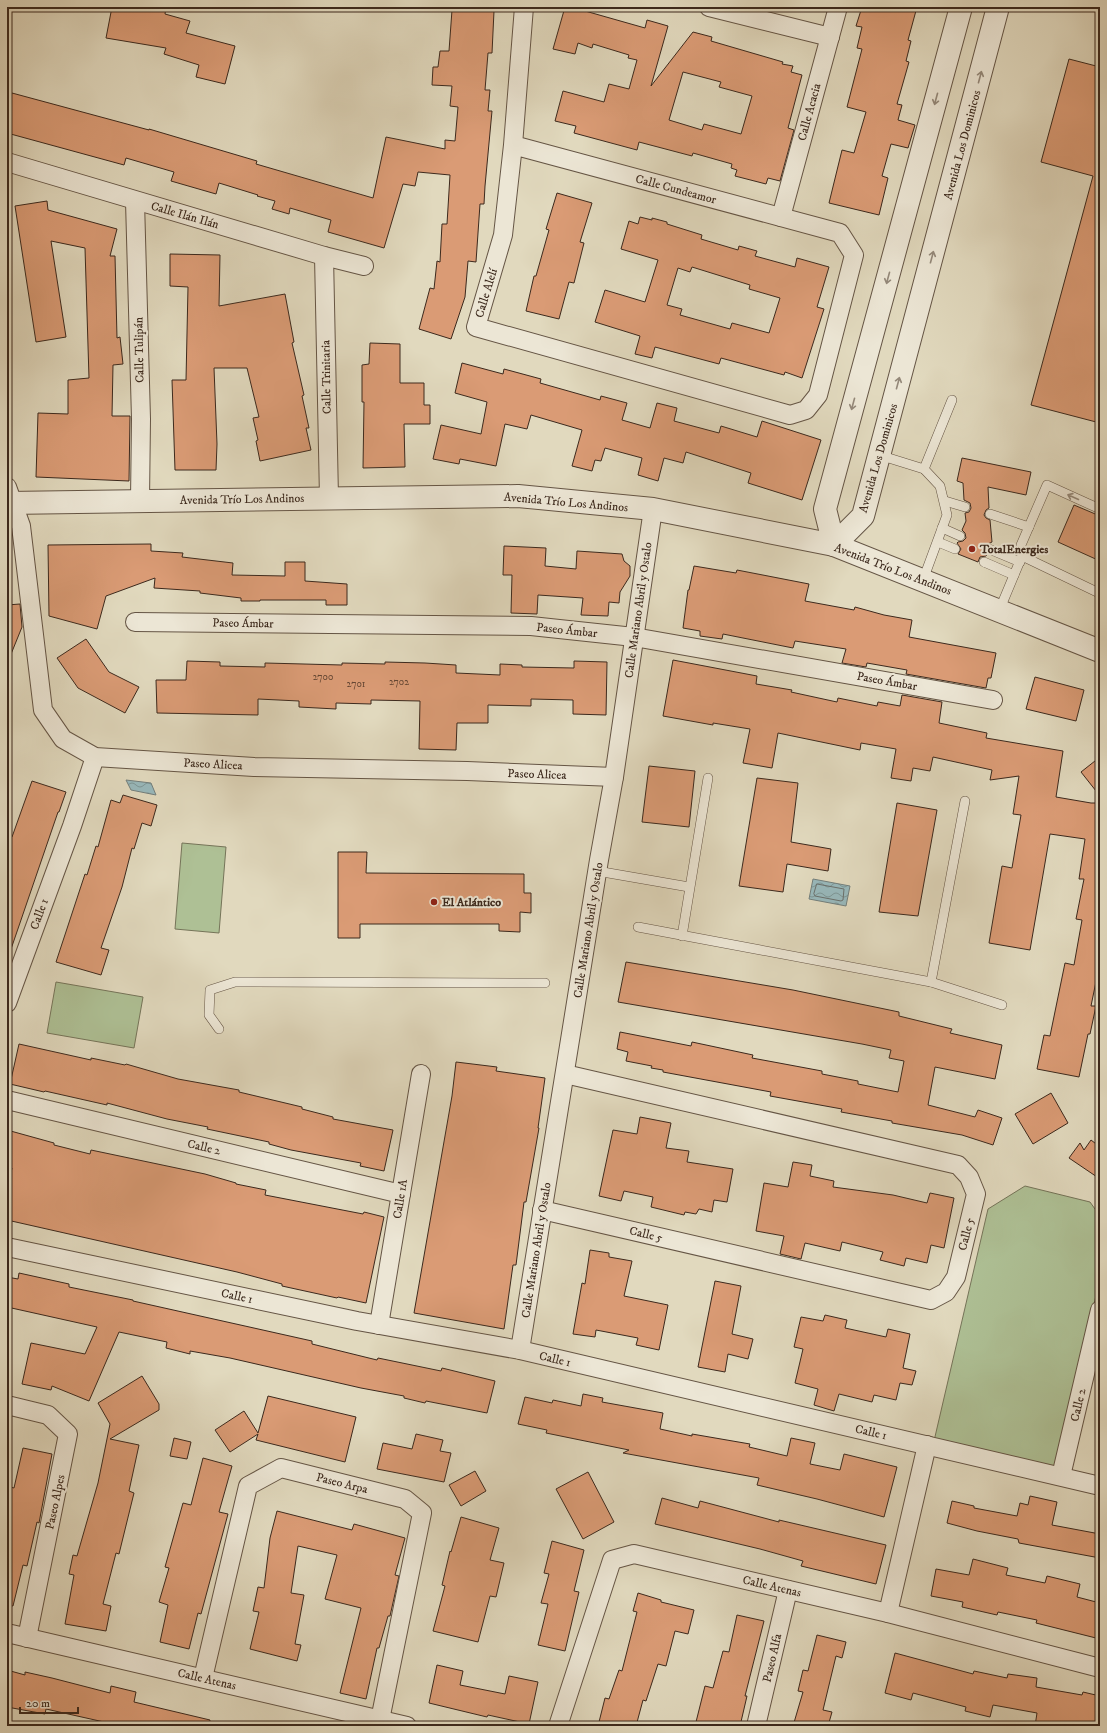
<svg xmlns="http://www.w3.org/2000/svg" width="1107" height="1733" viewBox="0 0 1107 1733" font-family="'IM FELL DW Pica',serif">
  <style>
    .park { fill: #aec095; stroke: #757459 }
    .water { fill: url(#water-waves); stroke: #737f7c }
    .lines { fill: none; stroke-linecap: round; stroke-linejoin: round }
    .shore { stroke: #6a706c; stroke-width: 1 }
    .building { fill: #da9b75; stroke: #3c291d; fill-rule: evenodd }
    .service-casing { stroke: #655545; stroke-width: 10 }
    .minor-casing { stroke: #655545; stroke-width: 20 }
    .tertiary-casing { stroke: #655545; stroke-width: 24 }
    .service { stroke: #ece6d5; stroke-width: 9 }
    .minor { stroke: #ece6d5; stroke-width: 18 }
    .tertiary { stroke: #ece6d5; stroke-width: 22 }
    .oneway { stroke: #948879 }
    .poi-dot { fill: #8f2418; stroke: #ece6d5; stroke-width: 1.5 }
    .labels { text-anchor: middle; stroke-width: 4; stroke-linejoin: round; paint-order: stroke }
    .number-label { font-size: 10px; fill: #644633 }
    .street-label { font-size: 12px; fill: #3c291d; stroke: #ece6d5 }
    .poi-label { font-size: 12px; font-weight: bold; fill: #3c291d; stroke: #ece6d5; text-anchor: start }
  </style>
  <defs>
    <pattern id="water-waves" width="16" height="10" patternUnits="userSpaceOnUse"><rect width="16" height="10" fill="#98b8bb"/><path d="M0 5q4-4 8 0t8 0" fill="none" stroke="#7d9697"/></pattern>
  </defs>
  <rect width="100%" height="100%" fill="#e1d9be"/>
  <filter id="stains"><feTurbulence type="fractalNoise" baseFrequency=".005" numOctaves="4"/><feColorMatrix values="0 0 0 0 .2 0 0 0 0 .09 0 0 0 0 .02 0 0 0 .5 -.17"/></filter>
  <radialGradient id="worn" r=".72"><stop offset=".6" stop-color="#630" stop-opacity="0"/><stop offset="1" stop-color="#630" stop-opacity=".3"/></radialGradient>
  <!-- park -->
  <g class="park">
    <path d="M182,843L226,847L219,933L175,929Z"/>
    <path d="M56,982L143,997L134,1048L47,1033Z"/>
    <path d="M1025,1186L1090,1202L1100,1216V1278L1056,1469L934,1441L988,1209Z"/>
  </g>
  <!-- water -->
  <g class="water">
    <path d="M126,780L151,783L156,795L131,790Z"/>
    <path d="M813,879L850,886L846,906L809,899Z"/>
  </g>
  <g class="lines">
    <!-- shore -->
    <path class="shore" d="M817,884L844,889L843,900L841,901L815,896L814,894Z"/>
  </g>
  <!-- building -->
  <g class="building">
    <path d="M112,7H166L165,14L190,21L186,33L235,46L225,84L196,77L199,65L164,54L166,48L106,38Z"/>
    <path d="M565,7H571L645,28L647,20L668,26L651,86L693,32L712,37L711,41L783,62L782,64L793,66L791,72L802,75L788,128L794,130L780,181L768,178L766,184L735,176L737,170L731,168L732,164L693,153L692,156L639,142L637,150L574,133L576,126L555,121L563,91L604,102L609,84L629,89L637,60L628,58L629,55L593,44L592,48L578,43L575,54L553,49ZM683,72L721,82L719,87L752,96L741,134L704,124L702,130L669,120Z"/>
    <path d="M862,7H917L908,40L911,41L906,61L909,62L897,104L902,105L898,120L915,125L908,148L891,144L882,176L888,178L879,215L829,203L842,150L854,153L866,112L847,107L862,49L857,48L862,27L856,26Z"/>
    <path d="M452,10L494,11L492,53H488L485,90H490L488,111H492L485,186L484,204H480L476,262L468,261L465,297L451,339L419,329L430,288L434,289L437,261L440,262L442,224H447L450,175L418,172L415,186L403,184L384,248L328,232L331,220L290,208L289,214L272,209L275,201L257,196L258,195L219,183L216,194L171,181L174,172L126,158L124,165L7,133V110L12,93L149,130V129L257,161L256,164L373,198L386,137L445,149V140L455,141L458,107L450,106L452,86L432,85L433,67H438L440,51H449Z"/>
    <path d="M1069,59L1100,67V423L1031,405L1093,176L1041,162Z"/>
    <path d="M557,193L592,203L580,242L584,243L574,283L569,282L559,319L526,311L534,276H536L549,230L546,229Z"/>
    <path d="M47,201L48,210L117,229L110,256H115L117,338L120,337L123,364L113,365L112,416H130L129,481L36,477L38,413L68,414V380L89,378L85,248L51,241L66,337L36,342L15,206Z"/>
    <path d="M640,217L652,220V218L667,222V224L702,235L701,239L738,250L739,246L757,251L755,256L795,267L797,258L829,267L817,307L824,309L802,378L785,372L784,375L721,358L719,364L655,347L652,358L635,354L640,336L595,322L605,290L645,302L658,260L621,249L629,221L638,224ZM692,267L750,285L749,289L780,298L769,333L732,323L730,329L680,315L682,309L667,305L678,268L690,272Z"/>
    <path d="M170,254L220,255L219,306L285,294L294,342L292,343L304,395L302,396L309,428H306L311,450L260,461L256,441L258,440L253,418L259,417L247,368H214L217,444L216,470H175L172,380H186L188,287L170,286Z"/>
    <path d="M370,343L400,344V383H424V405H430V424H404L405,467L363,468L364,402H362V365L369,364Z"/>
    <path d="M462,363L503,374L504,369L541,379L540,383L600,400L601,396L627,403L622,420L650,428L657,403L677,408L674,421L719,433L721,426L757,437L762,421L821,440L802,500L748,483L751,473L686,452L683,463L664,458L658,481L638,475L642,458L605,448L601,461L595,460L592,471L572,466L582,430L531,415L527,429L505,424L496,466L460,459L459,464L433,459L441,425L481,434L487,402L455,393Z"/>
    <path d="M962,458L1031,472L1026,495L988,487L989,508L986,510L984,515L986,518L990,520L992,542L984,546L983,550L987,555L986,556L980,557L978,562L958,554L961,549L957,543L958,542L963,541L966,538L965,533L962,530L966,521L965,513L969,512L971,508L970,503L964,500L963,483L957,481Z"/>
    <path d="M1074,505L1100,516V561L1058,542Z"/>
    <path d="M151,544V551L183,553L182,557L233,563L232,575L285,576V562H305V581L347,584V605H326V600H260V601H241V598L200,593V591L154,588L155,578L106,596L97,629L49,616L48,545Z"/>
    <path d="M504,546L546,548L545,566L576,569L577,551L622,554L624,561L630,566V576L620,592L619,603L609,602L608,616L581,615L583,598L538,595L537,614L511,613L512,575H503Z"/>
    <path d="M694,566L736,573L737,570L809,584L805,601L854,610L855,607L884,615L912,620L909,637L996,653L991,678H988L986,688L906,674L907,670L867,663L866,667L842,663L846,649L795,641L793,648L723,634L722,639L700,636V631L683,628L688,590H689Z"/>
    <path d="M20,604L22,627L7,664V605Z"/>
    <path d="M86,639L109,672L139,687L125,713L78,688L57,658Z"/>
    <path d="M673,660L757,676L756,684L792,690L791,692L837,702L838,698L877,706L878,702L900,706L902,695L942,702L939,723L987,733L986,738L1063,751L1056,797L1091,803H1100V962L1091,1006H1096L1090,1034H1088L1079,1077L1037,1069L1044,1035L1050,1036L1065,963L1074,965L1082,920L1076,919L1084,879H1079L1085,839L1050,834L1030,950L989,943L1002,866L1012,868L1016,844L1021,815L1013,814L1019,776L990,780L992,770L933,757L930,771L913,768L911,781L891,778L896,749L861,743L860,750L778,733L772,768L743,763L750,729L713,723V725L663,716Z"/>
    <path d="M187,661L220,662V666L265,667V663L342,665V663L385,664V662L425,663L456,665V673L500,675V664L522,665V667L574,668V661L607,662L606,715L573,714V700L531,699V706L488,705V723H457L456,750L419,749L420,701L371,700V704L336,703V709L299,707V701L258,699V715L157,713L156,680H186Z"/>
    <path d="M1035,677L1084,690L1076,721L1026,709Z"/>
    <path d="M1100,757V796L1081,772Z"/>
    <path d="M649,766L695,771L689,827L642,822Z"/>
    <path d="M757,778L798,783L791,842L831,849L828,871L787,864L783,892L739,886Z"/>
    <path d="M32,781L66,792L59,812H58L10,952L7,951V847L11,837H12Z"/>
    <path d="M123,795L157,805L151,826L142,823L134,849L132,848L122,887L101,948L109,950L101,975L56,962L85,874L87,875L96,846L98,847L111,800L120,803Z"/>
    <path d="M897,803L937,810L918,916L879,912Z"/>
    <path d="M338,852H367L366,873L524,874V893H531V913L520,912V932L499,931V924H360V938H338Z"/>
    <path d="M626,962L793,990L899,1012V1016L952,1029L950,1033L1002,1045L995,1079L935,1067L928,1105L975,1117L978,1110L1002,1118L993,1145L962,1135L892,1123V1121L841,1112L842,1109L770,1096L771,1092L663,1072V1070L651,1068L652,1066L626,1061L628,1052L617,1049L620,1032L691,1046L692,1042L753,1055L752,1058L822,1071V1074L858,1081V1084L898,1092L904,1061L889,1058L891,1050L862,1044L618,1002Z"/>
    <path d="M19,1044L91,1060V1058L125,1065L126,1064L178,1079L239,1090V1092L302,1107V1109L333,1117V1119L393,1130L384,1171L360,1166L361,1163L291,1150L269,1144V1142L207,1129L208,1127L167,1119L107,1103V1105L45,1091L44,1092L10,1084Z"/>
    <path d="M456,1062L497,1067L496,1071L545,1078L538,1128H539L526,1202H524L516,1265H513L504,1329L414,1313L452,1096Z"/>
    <path d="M1051,1093L1068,1123L1033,1144L1015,1114Z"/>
    <path d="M640,1117L671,1123L666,1148L689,1151L687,1162L733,1169L727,1202L714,1200L712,1212L699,1209L696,1214L685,1212L684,1215L651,1207L653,1197L624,1191L621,1201L599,1196L613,1130L637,1134Z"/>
    <path d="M7,1130L54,1143V1145L90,1154L91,1150L205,1174L236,1183V1184L266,1190L265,1195L363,1214L364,1212L384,1217L366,1303L338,1297L337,1298L282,1286V1284L237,1272L7,1220V1190L12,1168L7,1167Z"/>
    <path d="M1091,1140L1100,1147V1179L1069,1158L1080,1143L1084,1150Z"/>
    <path d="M793,1162L812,1165L810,1176L834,1181L833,1187L893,1195L927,1203L930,1193L954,1198L944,1248L931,1245L927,1263L906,1258L904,1266L880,1260L883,1252L842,1242L840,1251L805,1243L801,1259L780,1254L784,1236L756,1231L764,1183L788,1187Z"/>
    <path d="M590,1250L609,1253V1257L632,1261L624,1296L668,1305L659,1350L636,1345L638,1338L596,1330L595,1337L573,1334L582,1283L585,1284Z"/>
    <path d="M19,1273L69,1284V1287L133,1300V1301L312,1341V1344L377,1360L378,1358L441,1371L442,1368L495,1381L487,1413L426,1401L425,1403L404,1398V1396L361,1388L230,1358L190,1351V1354L166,1348L167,1342L119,1332L89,1401L52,1386L51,1390L22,1384L31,1343L85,1354L97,1327L7,1307V1277L18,1279Z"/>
    <path d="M715,1281L741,1286L732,1334L753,1339L748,1359L728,1354L725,1372L698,1367Z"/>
    <path d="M825,1315L847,1320L845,1328L886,1337L888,1329L910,1334L903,1368L916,1371L912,1385L900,1383L896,1400L874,1395L872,1402L839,1394L834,1411L814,1405L818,1389L795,1383L803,1349L794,1347L801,1317L823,1321Z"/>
    <path d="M142,1376L159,1404V1410L110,1439L139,1445L129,1491L134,1493L119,1554L116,1553L103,1604L111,1606L106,1631L65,1624L74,1575L69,1574L73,1555L77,1556L98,1483L110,1424L98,1403Z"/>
    <path d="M583,1394L603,1398L602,1402L663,1413L660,1429L692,1436V1434L750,1444L749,1447L787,1456L791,1438L815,1443L810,1464L840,1470L844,1454L897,1467L884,1517L817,1499L757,1485L759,1478L623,1453L629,1450L546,1433L547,1430L518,1424L525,1397L552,1403L553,1400L581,1406Z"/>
    <path d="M268,1396L356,1417L345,1462L256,1440L258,1434L230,1452L215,1430L244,1411L258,1433Z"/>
    <path d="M416,1434L443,1440L440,1451L451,1453L444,1482L377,1469L383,1443L412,1449Z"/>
    <path d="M174,1438L191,1442L187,1459L170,1456Z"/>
    <path d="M23,1448L52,1454L39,1523L37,1522L27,1566L23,1565L13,1606L7,1605V1486L14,1488Z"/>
    <path d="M203,1458L232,1466L219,1512L228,1514L201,1614L198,1613L189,1649L160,1642L168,1605L159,1602L169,1568L165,1567L183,1503L191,1505Z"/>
    <path d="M475,1471L486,1491L461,1506L449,1485Z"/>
    <path d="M588,1472L614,1522L583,1539L556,1489Z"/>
    <path d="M1030,1496L1057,1502L1052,1525L1100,1534V1558L1019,1543L1018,1539L977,1531L947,1523L952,1501L974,1506V1508L1017,1516L1020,1503L1028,1505Z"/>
    <path d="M662,1498L698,1508L700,1501L779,1522V1520L886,1545L876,1584L801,1566L803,1561L760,1549L655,1524Z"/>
    <path d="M277,1511L352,1530L354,1524L405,1538L395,1575L399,1576L390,1616H388L379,1648H377L366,1699L340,1693L361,1608L325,1599L337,1555L298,1546L291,1593L304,1595L295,1644L301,1645L297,1661L250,1649L259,1612L253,1611L258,1587L264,1588L270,1538Z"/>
    <path d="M461,1517L499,1528L490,1560L504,1563L496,1597L490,1596L478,1642L433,1631L445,1586L442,1585L450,1551L451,1552Z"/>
    <path d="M552,1541L584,1550L574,1591L579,1592L565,1651L538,1645L548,1604L541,1603L549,1574L544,1573Z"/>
    <path d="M973,1559L1008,1568L1006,1575L1045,1583L1047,1576L1080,1584L1077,1597L1100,1603V1639L1036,1623L1037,1620L998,1612L997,1615L962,1607L963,1602L931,1596L936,1569L969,1575Z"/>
    <path d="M638,1593L661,1600V1602L694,1610L688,1634L675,1631L666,1666L658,1664L646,1701L643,1700L636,1726H598L605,1698L609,1699L619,1670L622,1671L637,1612L633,1611Z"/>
    <path d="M737,1615L764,1621L745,1696H747L740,1726H695L705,1686L713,1688L723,1651L729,1652Z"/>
    <path d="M817,1635L846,1642L842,1658L836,1656L823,1710L832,1712L828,1726H793L803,1692L798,1691L803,1670L808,1671Z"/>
    <path d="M895,1653L973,1674L974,1671L1007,1678L1008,1674L1037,1678L1036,1687L1082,1695L1083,1692L1100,1696V1726H1035L1037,1713L993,1705L990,1717L965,1711L966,1707L913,1693L911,1700L885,1693Z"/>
    <path d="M437,1665L463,1671L460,1685L505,1694L509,1676L538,1682L529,1724L488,1715L487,1717L429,1703Z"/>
    <path d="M7,1670L25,1675V1672L52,1678L110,1693L111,1686L136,1692L134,1702L210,1720L209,1726H103L104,1722L46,1709L45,1714L7,1707Z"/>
  </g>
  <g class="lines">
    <defs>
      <g id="service">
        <path d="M879,455L924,469L940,486L947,515L923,580"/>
        <path d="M924,469L952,400"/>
        <path d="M945,501L965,507"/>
        <path d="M990,514L1029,527"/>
        <path d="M942,528L960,536"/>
        <path d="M938,542L955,549"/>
        <path d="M989,549L1020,562"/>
        <path d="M1022,556L1021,545L1047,485L1100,509"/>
        <path d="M984,562L1014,575"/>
        <path d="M999,611L1022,556L1099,593L1100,592"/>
        <path d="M597,871L689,887"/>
        <path d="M638,927L931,982L1002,1005"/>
        <path d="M682,936L708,778"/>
        <path d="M931,982L965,801"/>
        <path d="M219,1029L209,1015L210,990L235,982L545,983"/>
      </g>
      <g id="minor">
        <path d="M709,7L830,37"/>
        <path d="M513,145L840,233L854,255L818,395L806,410L790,415L476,327L503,235L513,145L524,7"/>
        <path d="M7,162L324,256L364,266"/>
        <path d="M135,201L141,419L140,500"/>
        <path d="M781,217L838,7"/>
        <path d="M324,256L329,498"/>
        <path d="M7,487L21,526L43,710L63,739L95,757L254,767L467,771L614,777"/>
        <path d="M135,622L531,626L634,637L993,700"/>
        <path d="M7,1003L72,826L95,757"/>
        <path d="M7,1100L401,1194"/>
        <path d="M542,1210L931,1300L946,1292L956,1277L976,1194L969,1177L958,1165L565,1074"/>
        <path d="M7,1247L357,1321L520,1350L1100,1486"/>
        <path d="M379,1325L421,1074"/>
        <path d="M520,1350L599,860L614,777L653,509"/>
        <path d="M7,1405L48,1415L68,1434L27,1638"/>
        <path d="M1061,1476L1100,1310"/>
        <path d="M888,1613L927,1445"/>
        <path d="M7,1633L407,1726"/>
        <path d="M203,1678L248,1486L281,1468L405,1499L422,1513L380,1720"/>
        <path d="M558,1726L612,1560L634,1554L888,1613L1100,1668"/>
        <path d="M756,1726L788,1590"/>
      </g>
      <g id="tertiary">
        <path d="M7,503L518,496L653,509L834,545L1100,651"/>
        <path d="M834,545L863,516L998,7"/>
        <path d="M834,545L825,509L961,7"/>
      </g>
    </defs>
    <!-- service casing -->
    <use href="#service" class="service-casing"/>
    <!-- minor casing -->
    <use href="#minor" class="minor-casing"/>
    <!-- tertiary casing -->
    <use href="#tertiary" class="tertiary-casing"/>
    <!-- service -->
    <use href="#service" class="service"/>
    <!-- minor -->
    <use href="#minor" class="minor"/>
    <!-- tertiary -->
    <use href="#tertiary" class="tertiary"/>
  </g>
  <!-- one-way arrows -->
  <defs><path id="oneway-shaft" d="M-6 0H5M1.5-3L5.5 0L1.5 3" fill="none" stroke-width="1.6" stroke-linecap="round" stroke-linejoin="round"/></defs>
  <g class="oneway">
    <use href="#oneway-shaft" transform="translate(980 77) rotate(-75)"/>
    <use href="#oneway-shaft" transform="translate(936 99) rotate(105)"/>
    <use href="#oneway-shaft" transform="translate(932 257) rotate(-75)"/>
    <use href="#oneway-shaft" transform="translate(888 278) rotate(105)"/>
    <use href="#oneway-shaft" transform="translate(898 383) rotate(-75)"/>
    <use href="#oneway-shaft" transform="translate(853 404) rotate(105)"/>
    <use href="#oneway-shaft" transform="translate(1073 497) rotate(-156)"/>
  </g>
  <!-- markers -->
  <g class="poi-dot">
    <circle cx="972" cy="549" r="4"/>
    <circle cx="434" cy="902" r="4"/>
  </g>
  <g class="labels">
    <!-- number labels -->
    <g class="number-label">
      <text x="323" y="680">2700</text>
      <text x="399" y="685">2702</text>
      <text x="356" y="687">2701</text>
    </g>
    <!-- street labels -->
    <g class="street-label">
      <text transform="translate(809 112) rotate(-75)" y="4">Calle Acacia</text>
      <text transform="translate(962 145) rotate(-75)" y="4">Avenida Los Dominicos</text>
      <text transform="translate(676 189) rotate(15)" y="4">Calle Cundeamor</text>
      <text transform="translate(185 215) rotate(16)" y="4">Calle Ilán Ilán</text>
      <text transform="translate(486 293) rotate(-73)" y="4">Calle Alelí</text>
      <text transform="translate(139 350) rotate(-91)" y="4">Calle Tulipán</text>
      <text transform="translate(326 377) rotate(-91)" y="4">Calle Trinitaria</text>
      <text transform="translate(878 458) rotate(-74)" y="4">Avenida Los Dominicos</text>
      <text transform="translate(242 499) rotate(-1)" y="4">Avenida Trío Los Andinos</text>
      <text transform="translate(566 502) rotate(5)" y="4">Avenida Trío Los Andinos</text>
      <text transform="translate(893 569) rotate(21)" y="4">Avenida Trío Los Andinos</text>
      <text transform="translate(638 610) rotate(-82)" y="4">Calle Mariano Abril y Ostalo</text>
      <text transform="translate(243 623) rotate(1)" y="4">Paseo Ámbar</text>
      <text transform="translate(567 630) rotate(6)" y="4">Paseo Ámbar</text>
      <text transform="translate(887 681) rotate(10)" y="4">Paseo Ámbar</text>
      <text transform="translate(213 764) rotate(3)" y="4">Paseo Alicea</text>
      <text transform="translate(537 774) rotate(2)" y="4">Paseo Alicea</text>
      <text transform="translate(39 914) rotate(-70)" y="4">Calle 1</text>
      <text transform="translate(588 930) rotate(-81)" y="4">Calle Mariano Abril y Ostalo</text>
      <text transform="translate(204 1147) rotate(13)" y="4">Calle 2</text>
      <text transform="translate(400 1199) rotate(-81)" y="4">Calle 1A</text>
      <text transform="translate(646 1234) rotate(13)" y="4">Calle 5</text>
      <text transform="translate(966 1234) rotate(-76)" y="4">Calle 5</text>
      <text transform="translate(536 1250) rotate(-81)" y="4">Calle Mariano Abril y Ostalo</text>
      <text transform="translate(237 1296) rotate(12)" y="4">Calle 1</text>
      <text transform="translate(555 1359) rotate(13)" y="4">Calle 1</text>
      <text transform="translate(1078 1405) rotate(-77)" y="4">Calle 2</text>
      <text transform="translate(871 1432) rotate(13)" y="4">Calle 1</text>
      <text transform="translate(342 1483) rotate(14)" y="4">Paseo Arpa</text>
      <text transform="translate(55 1502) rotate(-78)" y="4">Paseo Alpes</text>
      <text transform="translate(772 1586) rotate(13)" y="4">Calle Atenas</text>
      <text transform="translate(772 1658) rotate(-77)" y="4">Paseo Alfa</text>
      <text transform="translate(207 1679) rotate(13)" y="4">Calle Atenas</text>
    </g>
    <!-- poi labels -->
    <g class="poi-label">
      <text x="980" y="553">TotalEnergies</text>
      <text x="442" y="906">El Atlántico</text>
    </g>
  </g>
  <!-- margin -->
  <rect width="1107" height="1733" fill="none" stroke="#e1d9be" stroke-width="24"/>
  <rect x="8" y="8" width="1091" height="1717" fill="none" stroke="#3c291d" stroke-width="2"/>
  <rect x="12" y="12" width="1083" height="1709" fill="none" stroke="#3c291d"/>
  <!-- scale -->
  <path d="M20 1707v6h58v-6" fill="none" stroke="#3c291d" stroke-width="2"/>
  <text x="26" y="1707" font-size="12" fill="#3c291d" stroke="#ece6d5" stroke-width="3" paint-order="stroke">20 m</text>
  <rect width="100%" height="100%" filter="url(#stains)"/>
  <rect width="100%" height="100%" fill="url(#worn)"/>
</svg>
